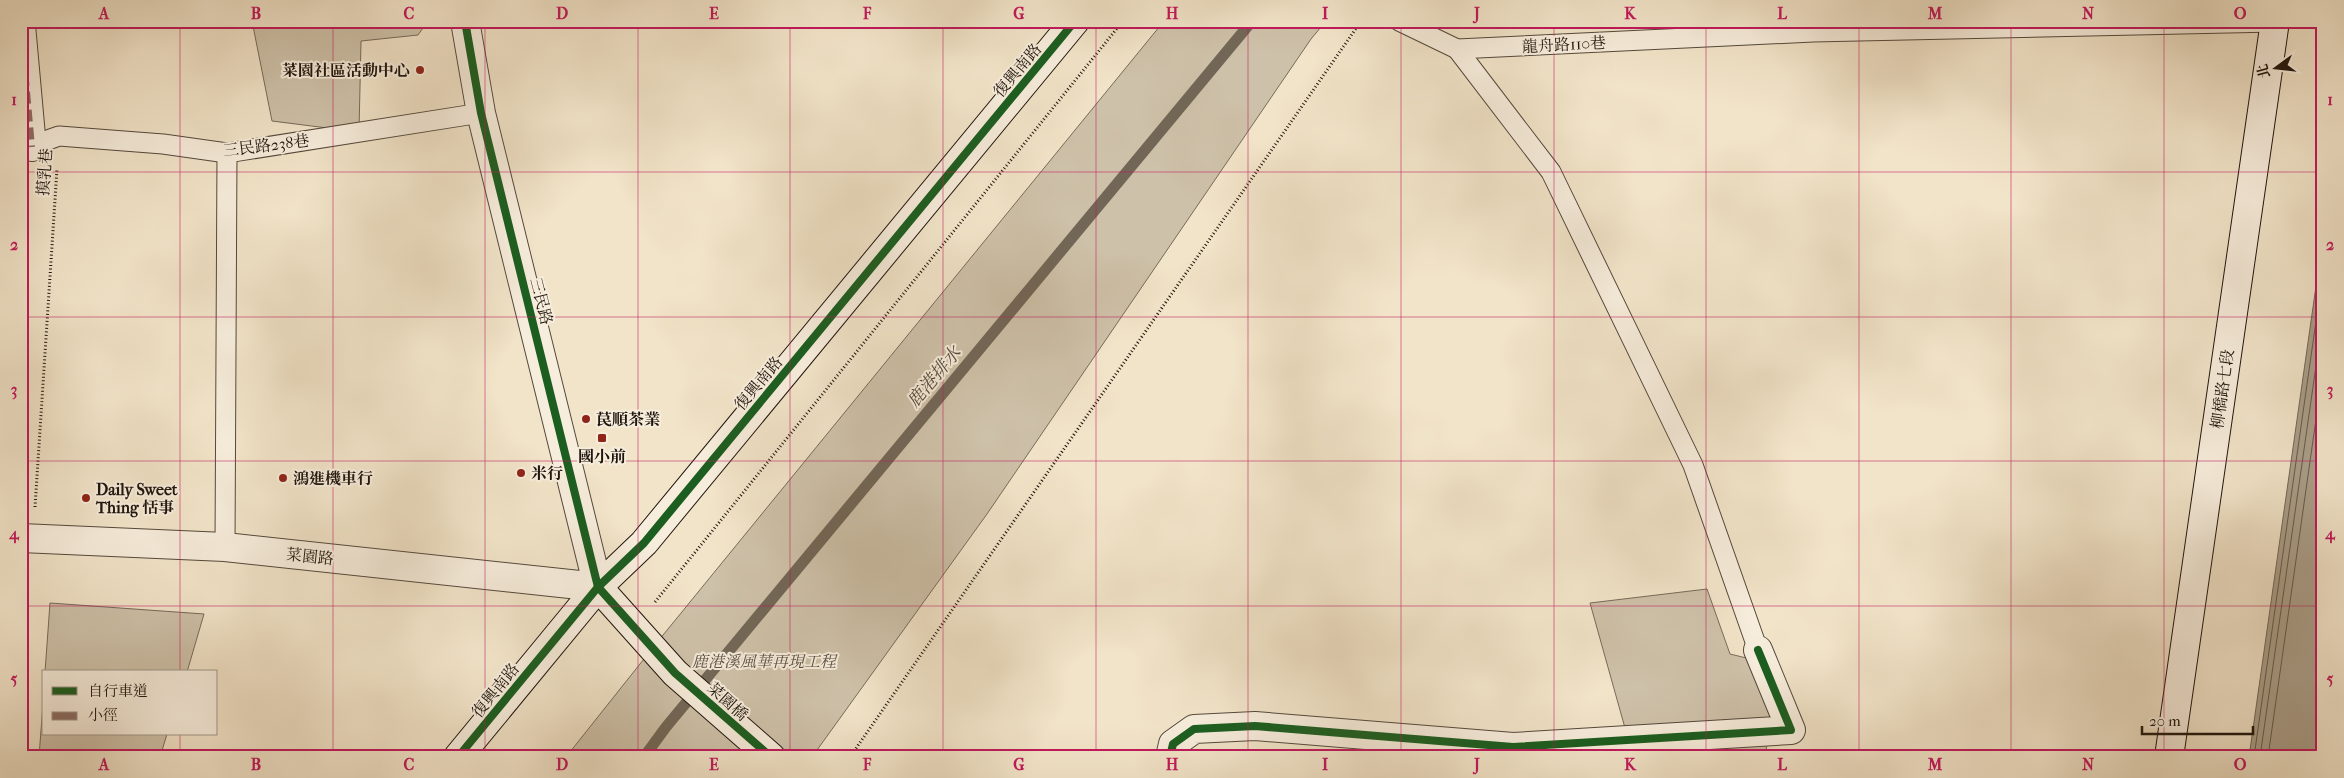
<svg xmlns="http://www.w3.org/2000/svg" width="2344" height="778" viewBox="0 0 2344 778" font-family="'IM FELL French Canon','Noto Serif TC',serif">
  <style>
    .green { fill: #cec1a9; stroke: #766b5b }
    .water { fill: #aa9e89; stroke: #726757 }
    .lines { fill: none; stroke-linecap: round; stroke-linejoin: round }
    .shore { stroke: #645a4b; stroke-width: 1 }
    .stream { stroke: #726757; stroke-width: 11 }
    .lane-casing { stroke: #54493c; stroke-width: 21 }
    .street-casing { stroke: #54493c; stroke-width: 30 }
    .secondary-casing { stroke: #1f150d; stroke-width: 30 }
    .path { stroke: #1f150d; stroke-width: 3; stroke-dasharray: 1 2.5; stroke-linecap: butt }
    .lane { stroke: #f7eddc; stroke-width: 19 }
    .street { stroke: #f7eddc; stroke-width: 28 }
    .secondary { stroke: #f7eddc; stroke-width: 28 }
    .quiet { stroke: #8d6e63; stroke-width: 6; stroke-dasharray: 12 6; stroke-linecap: butt }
    .cycleway-casing { stroke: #f7eddc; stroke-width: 11 }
    .cycleway { stroke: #1b5e20; stroke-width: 8 }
    .grid { fill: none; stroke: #c2185b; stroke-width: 1; stroke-opacity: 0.55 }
    .poi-dot { fill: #8f2418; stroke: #f7eddc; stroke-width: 2 }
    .labels { text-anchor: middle; stroke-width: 4; stroke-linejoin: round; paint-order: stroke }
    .street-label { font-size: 16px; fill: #1f150d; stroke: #f7eddc }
    .poi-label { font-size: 16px; font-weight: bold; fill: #1f150d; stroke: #f7eddc; text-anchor: start }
    .park-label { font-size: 16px; font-style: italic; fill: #5c5144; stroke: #f7eddc }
    .water-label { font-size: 18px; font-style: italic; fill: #574c3f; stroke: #f7eddc }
    .neatline { fill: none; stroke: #c2185b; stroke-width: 2 }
    .grid-label { font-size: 16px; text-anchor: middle; font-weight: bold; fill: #c2185b }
  </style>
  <rect width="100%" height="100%" fill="#f2e4c9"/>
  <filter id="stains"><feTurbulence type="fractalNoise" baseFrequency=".004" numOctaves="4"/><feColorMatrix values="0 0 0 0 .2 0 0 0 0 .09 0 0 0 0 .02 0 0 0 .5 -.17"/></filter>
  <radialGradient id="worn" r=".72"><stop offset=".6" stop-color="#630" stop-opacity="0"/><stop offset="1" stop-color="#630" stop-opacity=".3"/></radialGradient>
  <!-- green -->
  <g class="green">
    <path d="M252,21H428L418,35L361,41L359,132L272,121Z"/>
    <path d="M1164,21H1326L1311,39L987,514L812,757H566L659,640Z"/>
    <path d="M1707,589L1730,654L1779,666L1765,757H1614L1608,731L1625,728L1590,603Z"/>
    <path d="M50,603L204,614L187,672H45Z"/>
    <path d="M44,690V734H167L160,757H39Z"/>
  </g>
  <!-- water -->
  <path class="water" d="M2323,237V757H2249Z"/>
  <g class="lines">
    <!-- shore -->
    <g class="shore">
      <path d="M2254,757L2323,272"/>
      <path d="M2260,757L2323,317"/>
      <path d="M2268,757L2323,370"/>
    </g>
    <!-- stream -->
    <path class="stream" d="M644,757L666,727L1252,21"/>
    <defs>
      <g id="lane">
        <path d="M1399,21L1457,49L1813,32L2275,22"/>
        <path d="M1457,49L1551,172L1693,465L1758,650"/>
        <path d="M22,149L59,136L163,144L227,153L481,113"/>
        <path d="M225,547L227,153"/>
      </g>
      <g id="street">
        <path d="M24,21L21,25L32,147"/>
        <path d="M21,538L225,547L598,587L481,113L465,21"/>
        <path d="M1170,757L1173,744L1194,729L1255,726L1513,747L1791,730L1758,650"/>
      </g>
      <g id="secondary">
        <path d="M598,587L675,673L771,757"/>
        <path d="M458,757L598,587L644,543L1075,21"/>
        <path d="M2169,757L2275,21"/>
      </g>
    </defs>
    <!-- lane casing -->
    <use href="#lane" class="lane-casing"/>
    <!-- street casing -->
    <use href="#street" class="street-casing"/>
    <!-- secondary casing -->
    <use href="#secondary" class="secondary-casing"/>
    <!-- path -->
    <g class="path">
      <path d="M35,507L57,169"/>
      <path d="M655,602L1123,21"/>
      <path d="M850,757L1357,27"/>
    </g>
    <!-- lane -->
    <use href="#lane" class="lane"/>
    <!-- street -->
    <use href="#street" class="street"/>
    <!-- secondary -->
    <use href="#secondary" class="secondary"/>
    <!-- quiet -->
    <path class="quiet" d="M24,21L21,25L32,147"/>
    <defs>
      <g id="cycleway">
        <path d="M465,21L481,113L598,587L675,673L771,757"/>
        <path d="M458,757L598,587L644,543L1075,21"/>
        <path d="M1170,757L1173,744L1194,729L1255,726L1513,747L1791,730L1758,650"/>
      </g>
    </defs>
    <!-- cycleway casing -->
    <use href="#cycleway" class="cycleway-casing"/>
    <!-- cycleway -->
    <use href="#cycleway" class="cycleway"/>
  </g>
  <!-- grid -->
  <path class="grid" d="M180,21V672M333,21V757M485,21V757M638,21V757M790,21V757M943,21V757M1096,21V757M1248,21V757M1401,21V757M1554,21V757M1706,21V757M1859,21V757M2011,21V757M2164,21V757M21,172H2323M21,317H2323M21,461H2323M21,606H2323M180,734V757"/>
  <!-- markers -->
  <g class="poi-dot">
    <circle cx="420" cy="70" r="5"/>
    <circle cx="586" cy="419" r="5"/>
    <rect x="597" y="433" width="10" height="10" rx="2.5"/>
    <circle cx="521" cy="473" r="5"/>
    <circle cx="283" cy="478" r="5"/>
    <circle cx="86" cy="498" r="5"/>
  </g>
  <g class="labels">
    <!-- street labels -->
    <g class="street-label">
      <text transform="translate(1564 44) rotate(-3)" y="6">龍舟路110巷</text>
      <text transform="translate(1017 70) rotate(-50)" y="6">復興南路</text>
      <text transform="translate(266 145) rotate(-7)" y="6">三民路238巷</text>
      <text transform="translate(44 172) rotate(-86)" y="6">摸乳巷</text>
      <text transform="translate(542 301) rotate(76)" y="6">三民路</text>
      <text transform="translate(758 383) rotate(-50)" y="6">復興南路</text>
      <text transform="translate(2222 389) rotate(-82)" y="6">柳橋路七段</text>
      <text transform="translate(310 556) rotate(6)" y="6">菜園路</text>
      <text transform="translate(495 690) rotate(-51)" y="6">復興南路</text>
      <text transform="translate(728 701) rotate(42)" y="6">菜園橋</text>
    </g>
    <!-- poi labels -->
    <g class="poi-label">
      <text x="410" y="76" text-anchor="end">菜園社區活動中心</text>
      <text x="596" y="425">苠順茶業</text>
      <text x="602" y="462" text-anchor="middle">國小前</text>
      <text x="531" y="479">米行</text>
      <text x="293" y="484">鴻進機車行</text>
      <text x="96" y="495">Daily Sweet<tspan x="96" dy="18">Thing 恬事</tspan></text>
    </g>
    <!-- park labels -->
    <g class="park-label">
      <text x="764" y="667">鹿港溪風華再現工程</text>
    </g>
    <!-- water labels -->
    <g class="water-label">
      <text transform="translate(934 377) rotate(-50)" y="6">鹿港排水</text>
    </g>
  </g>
  <!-- margin -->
  <rect width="2344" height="778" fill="none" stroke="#f2e4c9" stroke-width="55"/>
  <!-- legend -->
  <rect x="42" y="670" width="175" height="65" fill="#f7eddc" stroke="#a19789"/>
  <rect x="52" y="687" width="25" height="8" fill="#1b5e20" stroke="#a19789"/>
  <text x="88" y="696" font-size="15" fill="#1f150d">自行車道</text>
  <rect x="52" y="712" width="25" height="8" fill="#8d6e63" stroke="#a19789"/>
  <text x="88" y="720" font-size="15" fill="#1f150d">小徑</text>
  <!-- north arrow -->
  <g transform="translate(2276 68) rotate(255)" stroke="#f7eddc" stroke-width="4" paint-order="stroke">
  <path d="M0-4L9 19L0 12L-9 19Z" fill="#1f150d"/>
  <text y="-8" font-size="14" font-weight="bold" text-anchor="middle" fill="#1f150d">北</text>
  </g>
  <!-- scale -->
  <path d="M2142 726v8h111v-8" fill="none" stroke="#1f150d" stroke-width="2.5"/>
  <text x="2149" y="726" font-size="15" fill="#1f150d" stroke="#f7eddc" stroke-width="4" paint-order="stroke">20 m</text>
  <rect x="28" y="28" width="2288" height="722" class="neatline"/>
  <g class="grid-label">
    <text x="104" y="19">A</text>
    <text x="256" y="19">B</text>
    <text x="409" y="19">C</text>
    <text x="562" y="19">D</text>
    <text x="714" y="19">E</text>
    <text x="867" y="19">F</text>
    <text x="1019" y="19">G</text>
    <text x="1172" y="19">H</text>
    <text x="1325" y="19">I</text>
    <text x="1477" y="19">J</text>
    <text x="1630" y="19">K</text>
    <text x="1782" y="19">L</text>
    <text x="1935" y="19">M</text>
    <text x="2088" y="19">N</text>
    <text x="2240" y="19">O</text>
    <text x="14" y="105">1</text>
    <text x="2330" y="105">1</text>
    <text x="14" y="250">2</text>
    <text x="2330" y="250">2</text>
    <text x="14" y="395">3</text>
    <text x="2330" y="395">3</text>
    <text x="14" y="539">4</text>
    <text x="2330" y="539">4</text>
    <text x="14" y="684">5</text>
    <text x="2330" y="684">5</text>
    <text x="104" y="770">A</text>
    <text x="256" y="770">B</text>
    <text x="409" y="770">C</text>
    <text x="562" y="770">D</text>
    <text x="714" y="770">E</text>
    <text x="867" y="770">F</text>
    <text x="1019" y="770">G</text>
    <text x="1172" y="770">H</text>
    <text x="1325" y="770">I</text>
    <text x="1477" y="770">J</text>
    <text x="1630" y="770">K</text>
    <text x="1782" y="770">L</text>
    <text x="1935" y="770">M</text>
    <text x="2088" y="770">N</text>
    <text x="2240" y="770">O</text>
  </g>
  <rect width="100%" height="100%" filter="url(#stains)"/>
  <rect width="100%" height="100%" fill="url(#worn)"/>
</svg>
